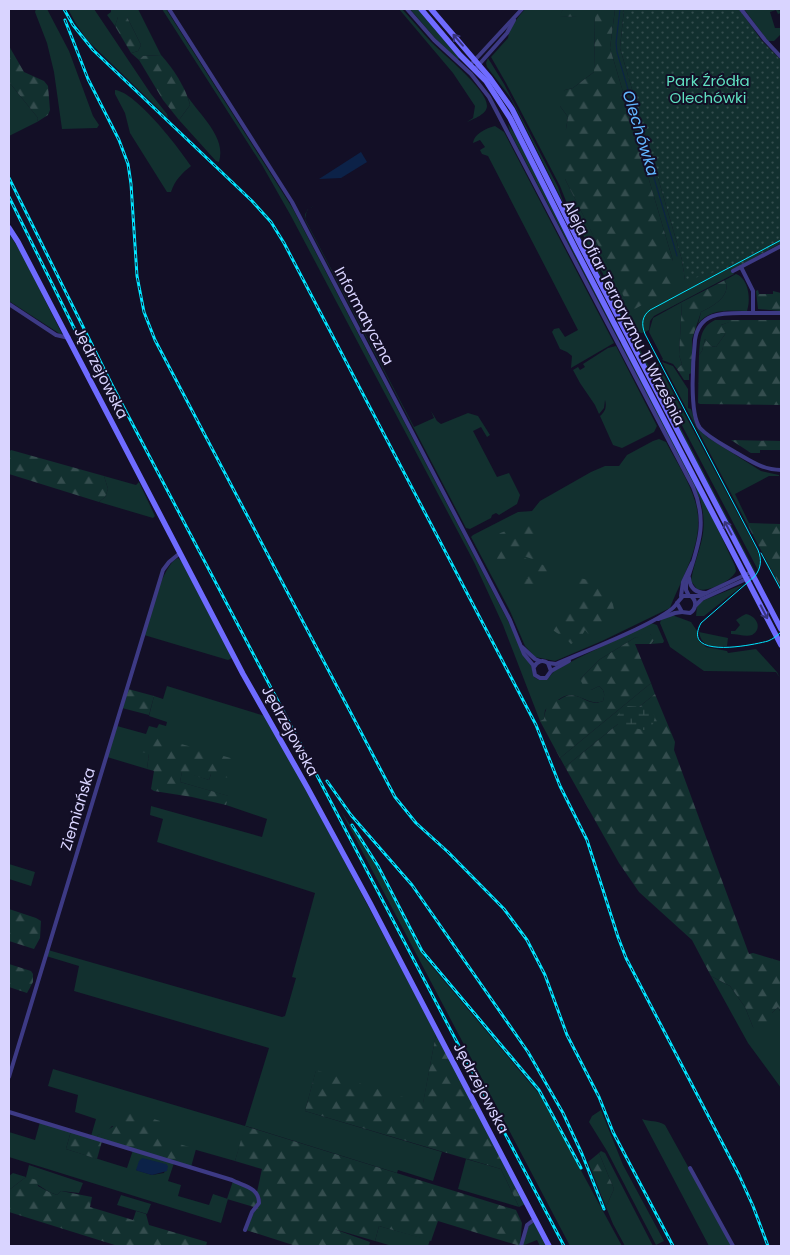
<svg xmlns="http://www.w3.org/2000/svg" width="790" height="1255" viewBox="0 0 790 1255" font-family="Poppins,sans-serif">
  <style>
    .grass { fill: #12302f; fill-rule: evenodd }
    .forest { fill: url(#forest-firs) }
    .wetland { fill: url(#wetland-marsh) }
    .park { fill: url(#park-dots) }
    .water { fill: #0c2248 }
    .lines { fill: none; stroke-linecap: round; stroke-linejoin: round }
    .stream { stroke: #0c2248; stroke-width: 1 }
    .street { stroke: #3d3a85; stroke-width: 4 }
    .secondary { stroke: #6f6bff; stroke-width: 5.5 }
    .tram { stroke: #00e5ff; stroke-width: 1 }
    .rail-casing { stroke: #00e5ff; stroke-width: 3 }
    .rail { stroke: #130f26; stroke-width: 1; stroke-dasharray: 4; stroke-linecap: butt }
    .oneway { stroke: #38347d }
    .labels { text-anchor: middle; stroke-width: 4; stroke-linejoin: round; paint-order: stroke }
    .park-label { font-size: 15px; fill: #5fe0c0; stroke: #130f26 }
    .street-label { font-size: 15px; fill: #d9d4ff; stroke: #130f26 }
    .water-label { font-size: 16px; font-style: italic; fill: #62b6ff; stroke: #130f26 }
  </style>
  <defs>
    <pattern id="forest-firs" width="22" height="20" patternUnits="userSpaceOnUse" patternTransform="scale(1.25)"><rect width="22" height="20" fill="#12302f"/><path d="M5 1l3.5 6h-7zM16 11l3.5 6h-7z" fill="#344d4e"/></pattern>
    <pattern id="wetland-marsh" width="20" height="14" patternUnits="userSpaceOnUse" patternTransform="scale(1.25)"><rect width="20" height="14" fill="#12302f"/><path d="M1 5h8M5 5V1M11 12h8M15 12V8" fill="none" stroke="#344d4e"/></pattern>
    <pattern id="park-dots" width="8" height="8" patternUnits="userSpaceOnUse" patternTransform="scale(1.25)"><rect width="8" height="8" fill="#12302f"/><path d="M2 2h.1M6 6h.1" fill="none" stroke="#344d4e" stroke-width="1.8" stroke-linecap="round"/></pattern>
  </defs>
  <rect width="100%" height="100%" fill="#130f26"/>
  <!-- grass -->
  <g class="grass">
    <path d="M36,9H47L69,51L93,116L99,125L97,128L62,129L54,72L47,43L35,12Z"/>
    <path d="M68,9H94L151,94L167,114L168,118L88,41L76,24Z"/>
    <path d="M111,9H138L161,55L143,56L139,60L131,53L138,51L141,45L127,17H118L115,26L107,15L111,12Z"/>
    <path d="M162,9H166L293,209L531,665L534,677L539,680H547L554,671L578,658L651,623L657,625L664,641L663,643L651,644L654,641L650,634H642L641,639L636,637L599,660L580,679L591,690L599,686C605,691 605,694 603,701C589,707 580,692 565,696C559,698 551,706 545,710L544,719L540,721L503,625L474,562L291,216L262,165Z"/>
    <path d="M399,9H402C412,20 421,31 431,42C442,53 488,90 487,106C487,114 474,119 467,122L473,118L475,106L453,73Z"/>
    <path d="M410,9H418L459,58L458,60L435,38Z"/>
    <path d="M525,9H563L560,17L595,15L594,72L573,88L565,90L560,106L568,117L566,129L565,179L631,310L673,261L610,48L615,9H624L620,48L682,260L685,280L727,268L732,270L734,274L654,316L650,321L649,330L643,333L633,332L568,206L560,186L506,83L491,57L508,38C509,28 518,17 525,9Z"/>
    <path d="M744,9H774L781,11V13L778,14L776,10L770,12L775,28H781L780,23H781V34L774,41H768Z"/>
    <path d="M488,58L504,84L558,187L565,207L624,319L622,320L510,97L487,67L486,63Z"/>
    <path d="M9,82L38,118L37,122L9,136Z"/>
    <path d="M115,90C136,92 179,148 191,166C182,173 175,180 171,192H167L130,133L125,113L115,94Z"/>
    <path d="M188,97C200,115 227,138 219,162L216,161L179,120L190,105Z"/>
    <path d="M508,124L515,134L620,339L619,340L510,132Z"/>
    <path d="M495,126L504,132L614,343L571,368L572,356L567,352L560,349L552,332L554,329L559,328L565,337L578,330L488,156L482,154L480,150L485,147L480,140L473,143C474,134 486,128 495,126Z"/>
    <path d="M314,206L307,210L305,219L414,427L434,418L431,411L437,421L441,424L468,413L478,416L490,435L487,437L481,427L473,431L497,477L509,473L520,495L517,504L499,515L496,513L492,515L491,518L470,529L466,528L305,220C304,213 307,209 314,206Z"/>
    <path d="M9,234L21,252L62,334H60L9,301Z"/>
    <path d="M736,274C749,279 751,300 747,311C729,311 710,308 698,324L701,312C713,306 732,296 725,280Z"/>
    <path d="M682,302L679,355L682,364L677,369L673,364L662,360L663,359L649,332L653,318Z"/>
    <path d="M715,320H730V322L721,325V333H726L716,347L711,346L705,339L702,351L699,355C700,340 700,327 715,320Z"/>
    <path d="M632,338H634L756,573L755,574Z"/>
    <path d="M622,343L711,514L735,566L736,571C732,581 707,593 697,589L691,581C697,547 710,536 700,499L621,344Z"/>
    <path d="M616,346L657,426L654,432L622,448L613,445L600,416C605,412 607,407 605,400L604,408L599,414L595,405L580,383L573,370L578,367L580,370L585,367L583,364L608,348Z"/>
    <path d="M657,362L758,552L760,562L758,570L654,372Z"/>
    <path d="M662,362L673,366L688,389V408L691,409L696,425L707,437L761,471L779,475V476H769L735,494L749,523L747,524Z"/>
    <path d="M659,439L666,442C676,461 689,481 695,501C707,538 683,575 670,608L602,641L555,661L535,657L525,646L510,611L471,537L473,535L518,512L532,511L540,501L591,472L605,466H619L627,455L653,441Z"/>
    <path d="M104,476L136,485L139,482L155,516L153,518L99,502L105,497L108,489Z"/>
    <path d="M178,558L182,562L232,658L228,660L144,635C150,618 162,564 178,558Z"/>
    <path d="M743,585L704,616H696L697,606L702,601L739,586Z"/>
    <path d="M746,614C757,616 763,629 752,635C746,637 737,634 731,634V631H735L740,625L736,620L742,616Z"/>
    <path d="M672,615L691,622L697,631L698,639L706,647L727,651L728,653L756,649L777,672L780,678L776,672L704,671L670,647L660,623L661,620Z"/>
    <path d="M699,632L728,638L727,646C714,648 701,647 699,632Z"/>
    <path d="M651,683L655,694L565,767L560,758Z"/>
    <path d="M167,686L265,716L298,774L436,1034L423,1104L316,1071L305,1111L442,1152L433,1181L398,1170L397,1173L246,1126L235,1161L112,1126L107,1132L98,1135L97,1138L91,1136L96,1119L75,1112L78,1095L48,1086L53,1069L245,1126L269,1048L74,991L79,966L46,956L48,950L282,1017L285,1016L296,978L292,977L315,893L157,842L163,819L150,815L151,806L262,837L267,819L226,805L228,796L180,782L182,771L209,780L211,774L149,754L147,769L107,757L117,726L146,734L149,726L157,728L159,724L166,726L167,722L149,716L154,696L163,699Z"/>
    <path d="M341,811L373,860L424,957L540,1095L622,1246H570Z"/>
    <path d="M9,864L35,872L31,886L9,879Z"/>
    <path d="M711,976L730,986L745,1007L753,1027L772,1032V1013L778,1007L781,1013V1088L748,1043Z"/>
    <path d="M601,1110L623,1165L664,1241L656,1245L607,1151L589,1122L592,1116Z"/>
    <path d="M642,1119C650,1122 658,1120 665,1125L732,1246H709Z"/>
    <path d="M40,1122L71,1131L66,1149L127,1168L133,1150L174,1163L168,1181L181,1185L178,1196L209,1205L213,1194L228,1199L221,1223L9,1157V1132L35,1140ZM144,1159L167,1165L164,1173L152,1175L136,1170Z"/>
    <path d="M601,1151L605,1153L653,1246H625L613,1224L606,1207L614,1189L599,1153Z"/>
    <path d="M466,1159L501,1169L519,1207L458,1189Z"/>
    <path d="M29,1165L83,1183L79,1193L61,1191L57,1195L49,1192L26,1177L9,1190V1176L13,1173L26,1177Z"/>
    <path d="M121,1195L151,1204L147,1214L117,1205Z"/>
    <path d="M534,1222L546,1246H540L537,1240L522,1246L529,1224Z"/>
    <path d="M379,1226L430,1240L428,1246H392L375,1241Z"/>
  </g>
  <!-- forest -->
  <g class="forest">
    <path d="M563,9H615L610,48L673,261L675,287L631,311L565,179L559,136L566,129L568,117L560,106V97L565,90L573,88L594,72L595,16L559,17Z"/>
    <path d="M122,13L127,17L141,45L138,51L131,53L115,26L118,17Z"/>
    <path d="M9,46L24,72L44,81L48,86L50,110L48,115L37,122L38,118L9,82Z"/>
    <path d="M161,55C173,68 186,88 190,105L179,120L163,100L139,60L143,56Z"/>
    <path d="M725,280C732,296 713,306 701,312L692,339V373L689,374V380H684L677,369L682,364L679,355L682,302Z"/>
    <path d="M758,290L759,294H773V291L781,293V311L758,309L756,291Z"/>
    <path d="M730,320H781V405L700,404L698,403L699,355L702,351L705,339L711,346L716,347L726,333H721L711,338L710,336L711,329L729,322Z"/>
    <path d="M731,440L781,441V450H760V453H751Z"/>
    <path d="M11,450L104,476L108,489L105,497L99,502L9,474V452Z"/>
    <path d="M749,523L781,524V588L747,524Z"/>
    <path d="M523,524L531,525L536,528L535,533L525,540L535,552L543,558V563L494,545C494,535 501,531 510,531L514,527Z"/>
    <path d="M494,547L546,566L549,573L544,579L536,582L525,592L521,587V579H528L520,570L517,563L511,558L503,563C492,558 498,555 494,547Z"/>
    <path d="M573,578C589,577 608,587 616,600L613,604L615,615C606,617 604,622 603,631L596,627L588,618L586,623L594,632L589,635L585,630L580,639L571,644C565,637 556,633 549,627L551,620L556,613L563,616L565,608L578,609L581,603L570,582Z"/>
    <path d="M642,634H650L655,639L651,644H635L651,683L560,758L540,721L544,719C545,711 547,705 552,699L559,700C579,686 585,709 603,701C605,694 605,691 599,686L591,690L585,689L580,679L599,660L636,637L641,638L640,635Z"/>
    <path d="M128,689L154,696L149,715L122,708Z"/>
    <path d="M655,694L675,742L674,750L749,954L753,953L780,961L781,959V1013L778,1007L772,1013V1032L763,1036L753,1027L745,1007L730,986L711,976L692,940L639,892L619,863L565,767Z"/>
    <path d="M146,734L234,759L229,778L211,774L209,780L182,772L180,782L229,796L226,805L192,797L154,791L151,789L154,771L147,769L149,754L142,752Z"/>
    <path d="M9,909L36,918L41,921L40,938L34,949L9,941Z"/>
    <path d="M9,964L31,971L33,974V982L27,993L9,987Z"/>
    <path d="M436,1034L525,1204L519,1207L501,1169L305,1111L316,1070L423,1103Z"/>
    <path d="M132,1112L160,1121L156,1137L196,1149L191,1167L97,1138L98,1135C110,1130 121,1120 132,1112Z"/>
    <path d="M245,1126L516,1210L522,1223L520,1246L438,1221L431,1241L379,1226L375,1241L334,1229L370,1242L369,1246H296L246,1230L255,1210L260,1204L261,1199L257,1192L262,1169L235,1161Z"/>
    <path d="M71,1131L102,1141L97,1159L66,1149Z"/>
    <path d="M599,1153L614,1189L606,1207L588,1162Z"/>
    <path d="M26,1177L37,1180L38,1186L49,1192L57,1195L61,1191L92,1197L90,1207L133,1220L136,1211L146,1214L149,1225L207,1242L206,1246H118L9,1212V1190Z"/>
    <path d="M233,1181L253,1191L258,1201L254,1207L227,1199Z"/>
  </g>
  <!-- wetland -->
  <path class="wetland" d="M628,706L642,707L651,710L655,717L653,724L650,729L644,730L618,725L615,718L621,711Z"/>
  <!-- park -->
  <path class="park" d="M624,9H739L762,41L781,60V243L732,270L727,268L685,281L682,260L620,48Z"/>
  <!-- water -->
  <g class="water">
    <path d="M361,152L367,162L341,178L319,179Z"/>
    <path d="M142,1158L166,1164L168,1166L167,1171L152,1175L138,1171L136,1170L139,1161Z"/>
  </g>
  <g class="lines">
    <!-- stream -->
    <path class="stream" d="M620,9L616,43L617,52L677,256"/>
    <!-- street -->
    <g class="street">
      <path d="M169,9L292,202L510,620L524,654L533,665L535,675L540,678H546L551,671L548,663C543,659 537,661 534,667"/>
      <path d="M407,9L434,40L471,74L489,97L693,487C709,524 697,548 686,584V590L689,596"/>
      <path d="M741,9L765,40L781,57"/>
      <path d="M473,62L522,9"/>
      <path d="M475,69L507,33L514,20"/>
      <path d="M741,267L753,291V313"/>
      <path d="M733,271L781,246"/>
      <path d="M9,304L56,335L69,338"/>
      <path d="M781,313C769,313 757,313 745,313C722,313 699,312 695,340C693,359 689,414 700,428C709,438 724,445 735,452C751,461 763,470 781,470"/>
      <path d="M689,578C690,588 696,593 706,593"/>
      <path d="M681,596L683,582L692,563"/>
      <path d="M692,597C697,602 696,609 690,613L682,612L677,603L683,596H700L751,572"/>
      <path d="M696,605L702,599L753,576"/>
      <path d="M658,619L675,613L682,612"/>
      <path d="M522,647L535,659L540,661"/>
      <path d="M548,663L556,664C576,655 670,619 677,603"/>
      <path d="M551,671L569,661"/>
      <path d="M9,1077L163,570L169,562L180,553"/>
      <path d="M9,1112L232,1180C243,1186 259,1187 259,1203L252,1212L245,1230"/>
      <path d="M690,1168L733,1246"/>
      <path d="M521,1246L527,1225L535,1219"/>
    </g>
    <!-- secondary -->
    <g class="secondary">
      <path d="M421,9L460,55L486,81L510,118L575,248L781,645"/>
      <path d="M431,9L490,78L512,109L581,246L781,629"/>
      <path d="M9,228L18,242L243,674L307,787L370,903L549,1246"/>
    </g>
    <!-- tram -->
    <g class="tram">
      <path d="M781,240L650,310C642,316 641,324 645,334L758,550C762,560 761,568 755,576L701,623C681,660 753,645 768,641C773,639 777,636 781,632"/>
      <path d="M761,553L781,590"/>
    </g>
    <defs>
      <g id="rail">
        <path d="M64,9L73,25L93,50L252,201L271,222L284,243L536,725L560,786L587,840L618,937L626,958L739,1175L753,1206L768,1246"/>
        <path d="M65,20L88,79L119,140L128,164L131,184L137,276L144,312L155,340L395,797L416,823L448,852L504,909L527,940L545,975L567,1035L599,1097L613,1132L673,1246"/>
        <path d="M9,178L112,385L564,1246"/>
        <path d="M9,197L80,340"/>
        <path d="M327,781L351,815L412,885L528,1052L563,1113L582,1154L604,1209"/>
        <path d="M352,825L378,866L422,951L539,1090L581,1168"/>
      </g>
    </defs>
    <!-- rail casing -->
    <use href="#rail" class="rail-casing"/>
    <!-- rail -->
    <use href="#rail" class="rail"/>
  </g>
  <!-- one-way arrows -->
  <defs><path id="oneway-shaft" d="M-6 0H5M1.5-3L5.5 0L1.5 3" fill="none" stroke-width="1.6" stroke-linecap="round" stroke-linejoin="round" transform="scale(1.25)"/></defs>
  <g class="oneway">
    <use href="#oneway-shaft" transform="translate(458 40) rotate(-131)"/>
    <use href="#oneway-shaft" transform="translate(728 528) rotate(-118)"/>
    <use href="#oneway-shaft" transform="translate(764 612) rotate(63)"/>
  </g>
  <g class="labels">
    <!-- park labels -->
    <g class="park-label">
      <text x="708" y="86">Park Źródła<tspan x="708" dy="17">Olechówki</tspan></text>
    </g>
    <!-- street labels -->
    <g class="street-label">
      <text transform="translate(624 313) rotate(63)" y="5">Aleja Ofiar Terroryzmu 11 Września</text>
      <text transform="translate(364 316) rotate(62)" y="5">Informatyczna</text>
      <text transform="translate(101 373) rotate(63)" y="5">Jędrzejowska</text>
      <text transform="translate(290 731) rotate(61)" y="5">Jędrzejowska</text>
      <text transform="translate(78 809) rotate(-73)" y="5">Ziemiańska</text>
      <text transform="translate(481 1088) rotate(62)" y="5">Jędrzejowska</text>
    </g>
    <!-- water labels -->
    <g class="water-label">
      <text transform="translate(641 133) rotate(73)" y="6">Olechówka</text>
    </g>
  </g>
  <!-- border -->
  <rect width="790" height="1255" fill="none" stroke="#d9d4ff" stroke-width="20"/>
</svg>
